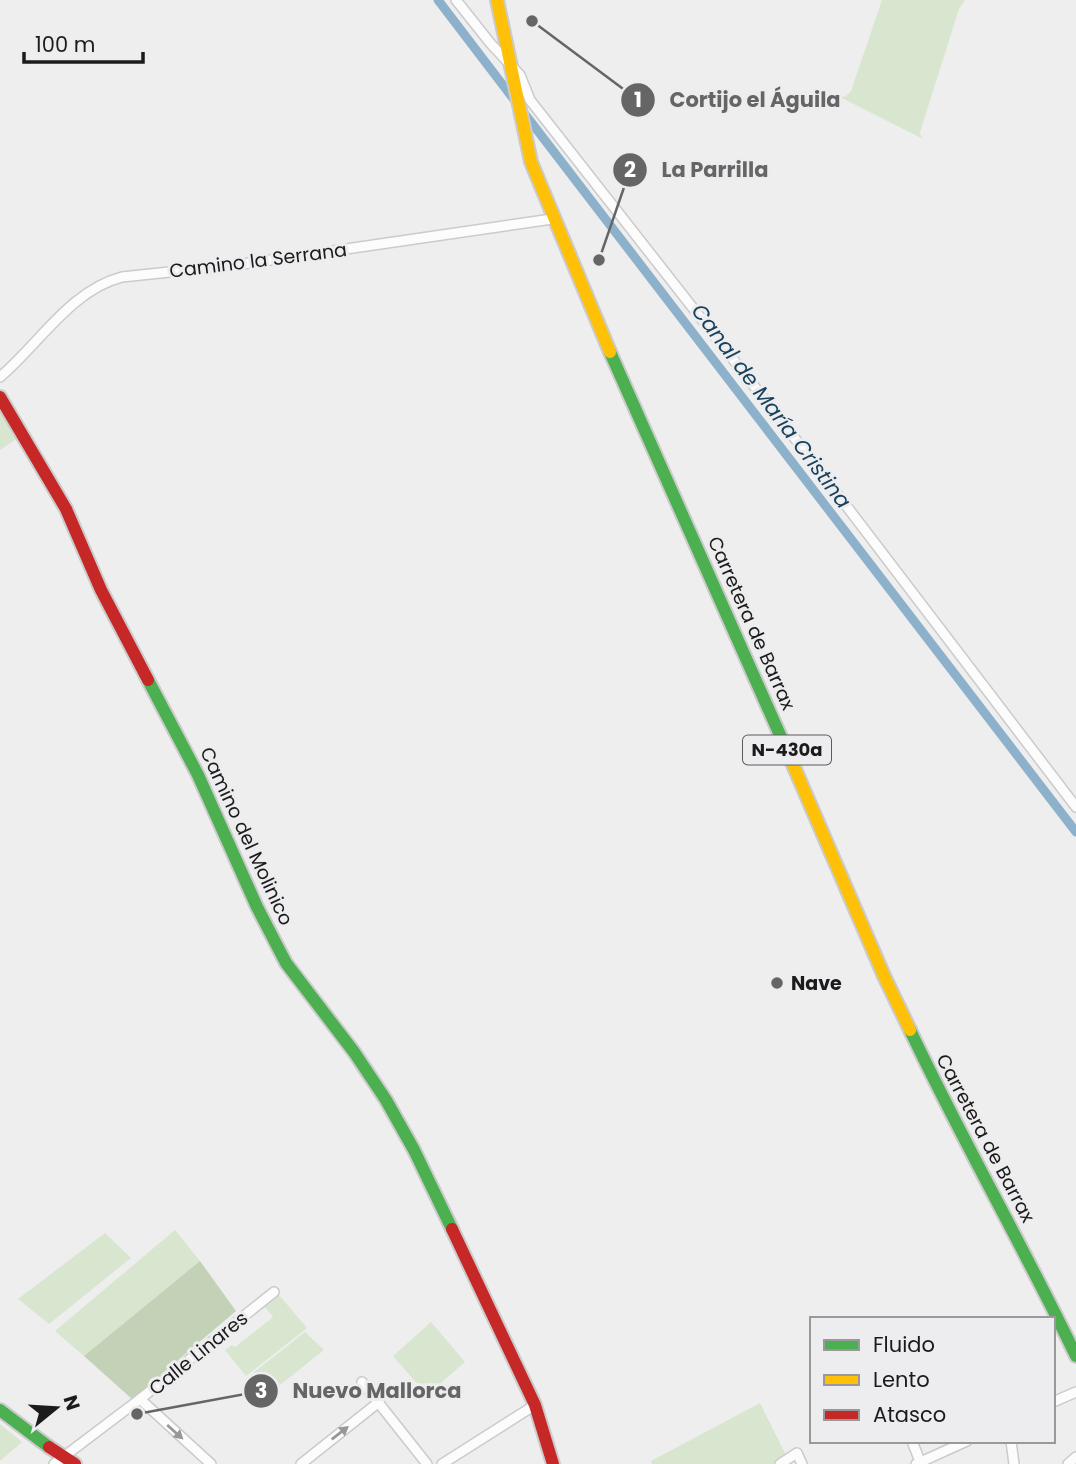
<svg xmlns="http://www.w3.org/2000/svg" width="1076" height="1464" viewBox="0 0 1076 1464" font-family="Poppins,sans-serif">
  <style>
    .green { fill: #d9e6cf }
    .forest { fill: #c3d2b6 }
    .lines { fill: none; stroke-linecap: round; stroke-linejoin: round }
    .canal { stroke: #8db1ca; stroke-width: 9 }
    .street-casing { stroke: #cbcbcc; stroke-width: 12 }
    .fast-casing { stroke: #cbcbcc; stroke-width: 16 }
    .slow-casing { stroke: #cbcbcc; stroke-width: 16 }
    .jam-casing { stroke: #cbcbcc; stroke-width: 16 }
    .street { stroke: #fcfcfc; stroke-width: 9 }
    .fast { stroke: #4caf50; stroke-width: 12 }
    .slow { stroke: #ffc107; stroke-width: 12 }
    .jam { stroke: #c62828; stroke-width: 12 }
    .oneway { fill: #979797 }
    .poi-dot { fill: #656566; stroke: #ededef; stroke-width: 2.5 }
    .labels { text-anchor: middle; stroke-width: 6; stroke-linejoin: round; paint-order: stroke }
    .shield { fill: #ededef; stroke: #5a5a5b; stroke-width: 2 }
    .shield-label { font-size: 18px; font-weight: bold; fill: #1b1b1c }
    .street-label { font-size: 19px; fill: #1b1b1c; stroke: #ededef }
    .poi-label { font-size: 19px; font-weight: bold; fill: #1b1b1c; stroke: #ededef; text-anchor: start }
    .water-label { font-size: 21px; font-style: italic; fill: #18425c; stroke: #ededef }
    .leader { fill: none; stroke: #656566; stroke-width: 2.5 }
    .callout-dot { fill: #656566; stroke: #ededef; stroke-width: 2.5 }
    .mark-label { font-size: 21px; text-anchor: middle; font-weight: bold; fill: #fff }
    .callout-label { font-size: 21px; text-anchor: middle; font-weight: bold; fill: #656566; stroke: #ededef; stroke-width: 6; stroke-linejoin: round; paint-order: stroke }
  </style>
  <rect width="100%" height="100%" fill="#eee"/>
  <!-- green -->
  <g class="green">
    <path d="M882,0H965L959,9L921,129L920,134L923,139L824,89L845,97L851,91Z"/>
    <path d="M0,405L18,438L0,450Z"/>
    <path d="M175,1230L200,1261L84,1356L55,1331Z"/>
    <path d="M105,1233L131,1258L49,1324L18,1299Z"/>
    <path d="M279,1295L307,1328L246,1376L225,1350L232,1345L235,1347L273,1317L265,1307Z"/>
    <path d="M431,1322L465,1362L427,1395L393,1356Z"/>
    <path d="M305,1332L324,1350L270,1393L253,1373Z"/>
    <path d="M760,1403L787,1457L775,1464H652L651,1461Z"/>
    <path d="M0,1424L22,1442L0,1461Z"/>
  </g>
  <!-- forest -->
  <path class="forest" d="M200,1261L236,1311L132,1399L84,1356Z"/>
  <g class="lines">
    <!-- canal -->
    <g class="canal">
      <path d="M438,0L515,101"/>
      <path d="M524,113L1076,832"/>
    </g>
    <defs>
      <g id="street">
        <path d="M456,0L491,44L520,75L530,100L790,432L1076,807"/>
        <path d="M0,377C39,344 71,290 122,277L236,265L552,219"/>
        <path d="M362,1382L427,1464"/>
        <path d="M140,1399L211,1464"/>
        <path d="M1053,1402L1076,1392"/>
        <path d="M912,1441L921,1464"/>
        <path d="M1011,1441L1014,1464"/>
        <path d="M54,1464L140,1399L274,1292"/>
        <path d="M301,1464L379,1402"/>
        <path d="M442,1464L535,1405"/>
        <path d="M780,1464L797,1453L802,1464"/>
        <path d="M916,1464L967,1441"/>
        <path d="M1068,1464L1076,1457"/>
      </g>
      <g id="fast">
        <path d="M610,352L788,753"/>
        <path d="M148,680L198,775L257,907L286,963L354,1052L386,1100L414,1150L452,1229"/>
        <path d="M910,1030C962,1140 1023,1246 1076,1356"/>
        <path d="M0,1410L49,1447"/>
      </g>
      <g id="slow">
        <path d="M497,0L531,162L610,352"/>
        <path d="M788,753L884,976L910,1030"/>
      </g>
      <g id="jam">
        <path d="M0,397L66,509L101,590L148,680"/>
        <path d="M452,1229L535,1405L553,1464"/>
        <path d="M49,1447L75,1464"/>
      </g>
    </defs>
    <!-- street casing -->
    <use href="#street" class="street-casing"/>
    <!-- fast casing -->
    <use href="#fast" class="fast-casing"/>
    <!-- slow casing -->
    <use href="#slow" class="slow-casing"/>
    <!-- jam casing -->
    <use href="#jam" class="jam-casing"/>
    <!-- street -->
    <use href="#street" class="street"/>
    <!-- fast -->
    <use href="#fast" class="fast"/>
    <!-- slow -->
    <use href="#slow" class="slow"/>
    <!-- jam -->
    <use href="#jam" class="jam"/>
  </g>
  <!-- one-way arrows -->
  <defs><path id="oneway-solid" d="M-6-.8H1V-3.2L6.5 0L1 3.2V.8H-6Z" transform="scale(1.75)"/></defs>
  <g class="oneway">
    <use href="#oneway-solid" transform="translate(175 1432) rotate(42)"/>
    <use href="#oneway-solid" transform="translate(340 1433) rotate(-38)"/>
  </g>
  <!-- markers -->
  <circle class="poi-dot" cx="777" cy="983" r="7"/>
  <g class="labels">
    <!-- shield labels -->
    <rect class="shield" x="743" y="735.5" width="88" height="29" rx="5"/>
    <g class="shield-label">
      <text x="787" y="756">N-430a</text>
    </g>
    <!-- street labels -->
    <g class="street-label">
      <text transform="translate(258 260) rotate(-7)" y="7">Camino la Serrana</text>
      <text transform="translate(752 623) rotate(66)" y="7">Carretera de Barrax</text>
      <text transform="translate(247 836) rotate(65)" y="7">Camino del Molinico</text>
      <text transform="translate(986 1138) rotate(62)" y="7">Carretera de Barrax</text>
      <text transform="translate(198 1353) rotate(-39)" y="7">Calle Linares</text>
    </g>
    <!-- poi labels -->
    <g class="poi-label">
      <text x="791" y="990">Nave</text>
    </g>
    <!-- water labels -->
    <g class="water-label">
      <text transform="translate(771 406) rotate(53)" y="7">Canal de María Cristina</text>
    </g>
  </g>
  <!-- callouts -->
  <path class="leader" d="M532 21L638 100M599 260L630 170M137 1414L261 1391"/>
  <g class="callout-dot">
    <circle cx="532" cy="21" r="7"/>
    <circle cx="599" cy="260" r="7"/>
    <circle cx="137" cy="1414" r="7"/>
    <circle cx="638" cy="100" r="18"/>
    <circle cx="630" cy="170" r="18"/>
    <circle cx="261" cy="1391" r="18"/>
  </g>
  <g class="mark-label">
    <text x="638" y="107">1</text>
    <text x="630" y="177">2</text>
    <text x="261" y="1398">3</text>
  </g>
  <g class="callout-label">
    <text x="755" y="107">Cortijo el Águila</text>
    <text x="715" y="177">La Parrilla</text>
    <text x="377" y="1398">Nuevo Mallorca</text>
  </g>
  <!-- legend -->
  <rect x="810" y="1317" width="245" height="126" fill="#ededef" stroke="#99999b" stroke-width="2"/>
  <rect x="824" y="1340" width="35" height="10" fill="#4caf50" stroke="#99999b" stroke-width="2"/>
  <text x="873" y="1352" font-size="21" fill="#1b1b1c">Fluido</text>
  <rect x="824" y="1375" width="35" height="10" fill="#ffc107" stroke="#99999b" stroke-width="2"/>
  <text x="873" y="1387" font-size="21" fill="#1b1b1c">Lento</text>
  <rect x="824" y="1410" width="35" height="10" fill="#c62828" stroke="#99999b" stroke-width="2"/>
  <text x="873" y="1422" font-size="21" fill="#1b1b1c">Atasco</text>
  <!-- north arrow -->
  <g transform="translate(56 1408) rotate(72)" stroke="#ededef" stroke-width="5" paint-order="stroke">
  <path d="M0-5L12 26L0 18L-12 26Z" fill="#1b1b1c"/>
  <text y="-10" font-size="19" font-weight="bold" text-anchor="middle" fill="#1b1b1c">N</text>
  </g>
  <!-- scale -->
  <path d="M24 52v10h119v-10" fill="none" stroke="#1b1b1c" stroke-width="3.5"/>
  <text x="35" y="52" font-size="21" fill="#1b1b1c" stroke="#ededef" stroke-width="5" paint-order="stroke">100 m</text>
</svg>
